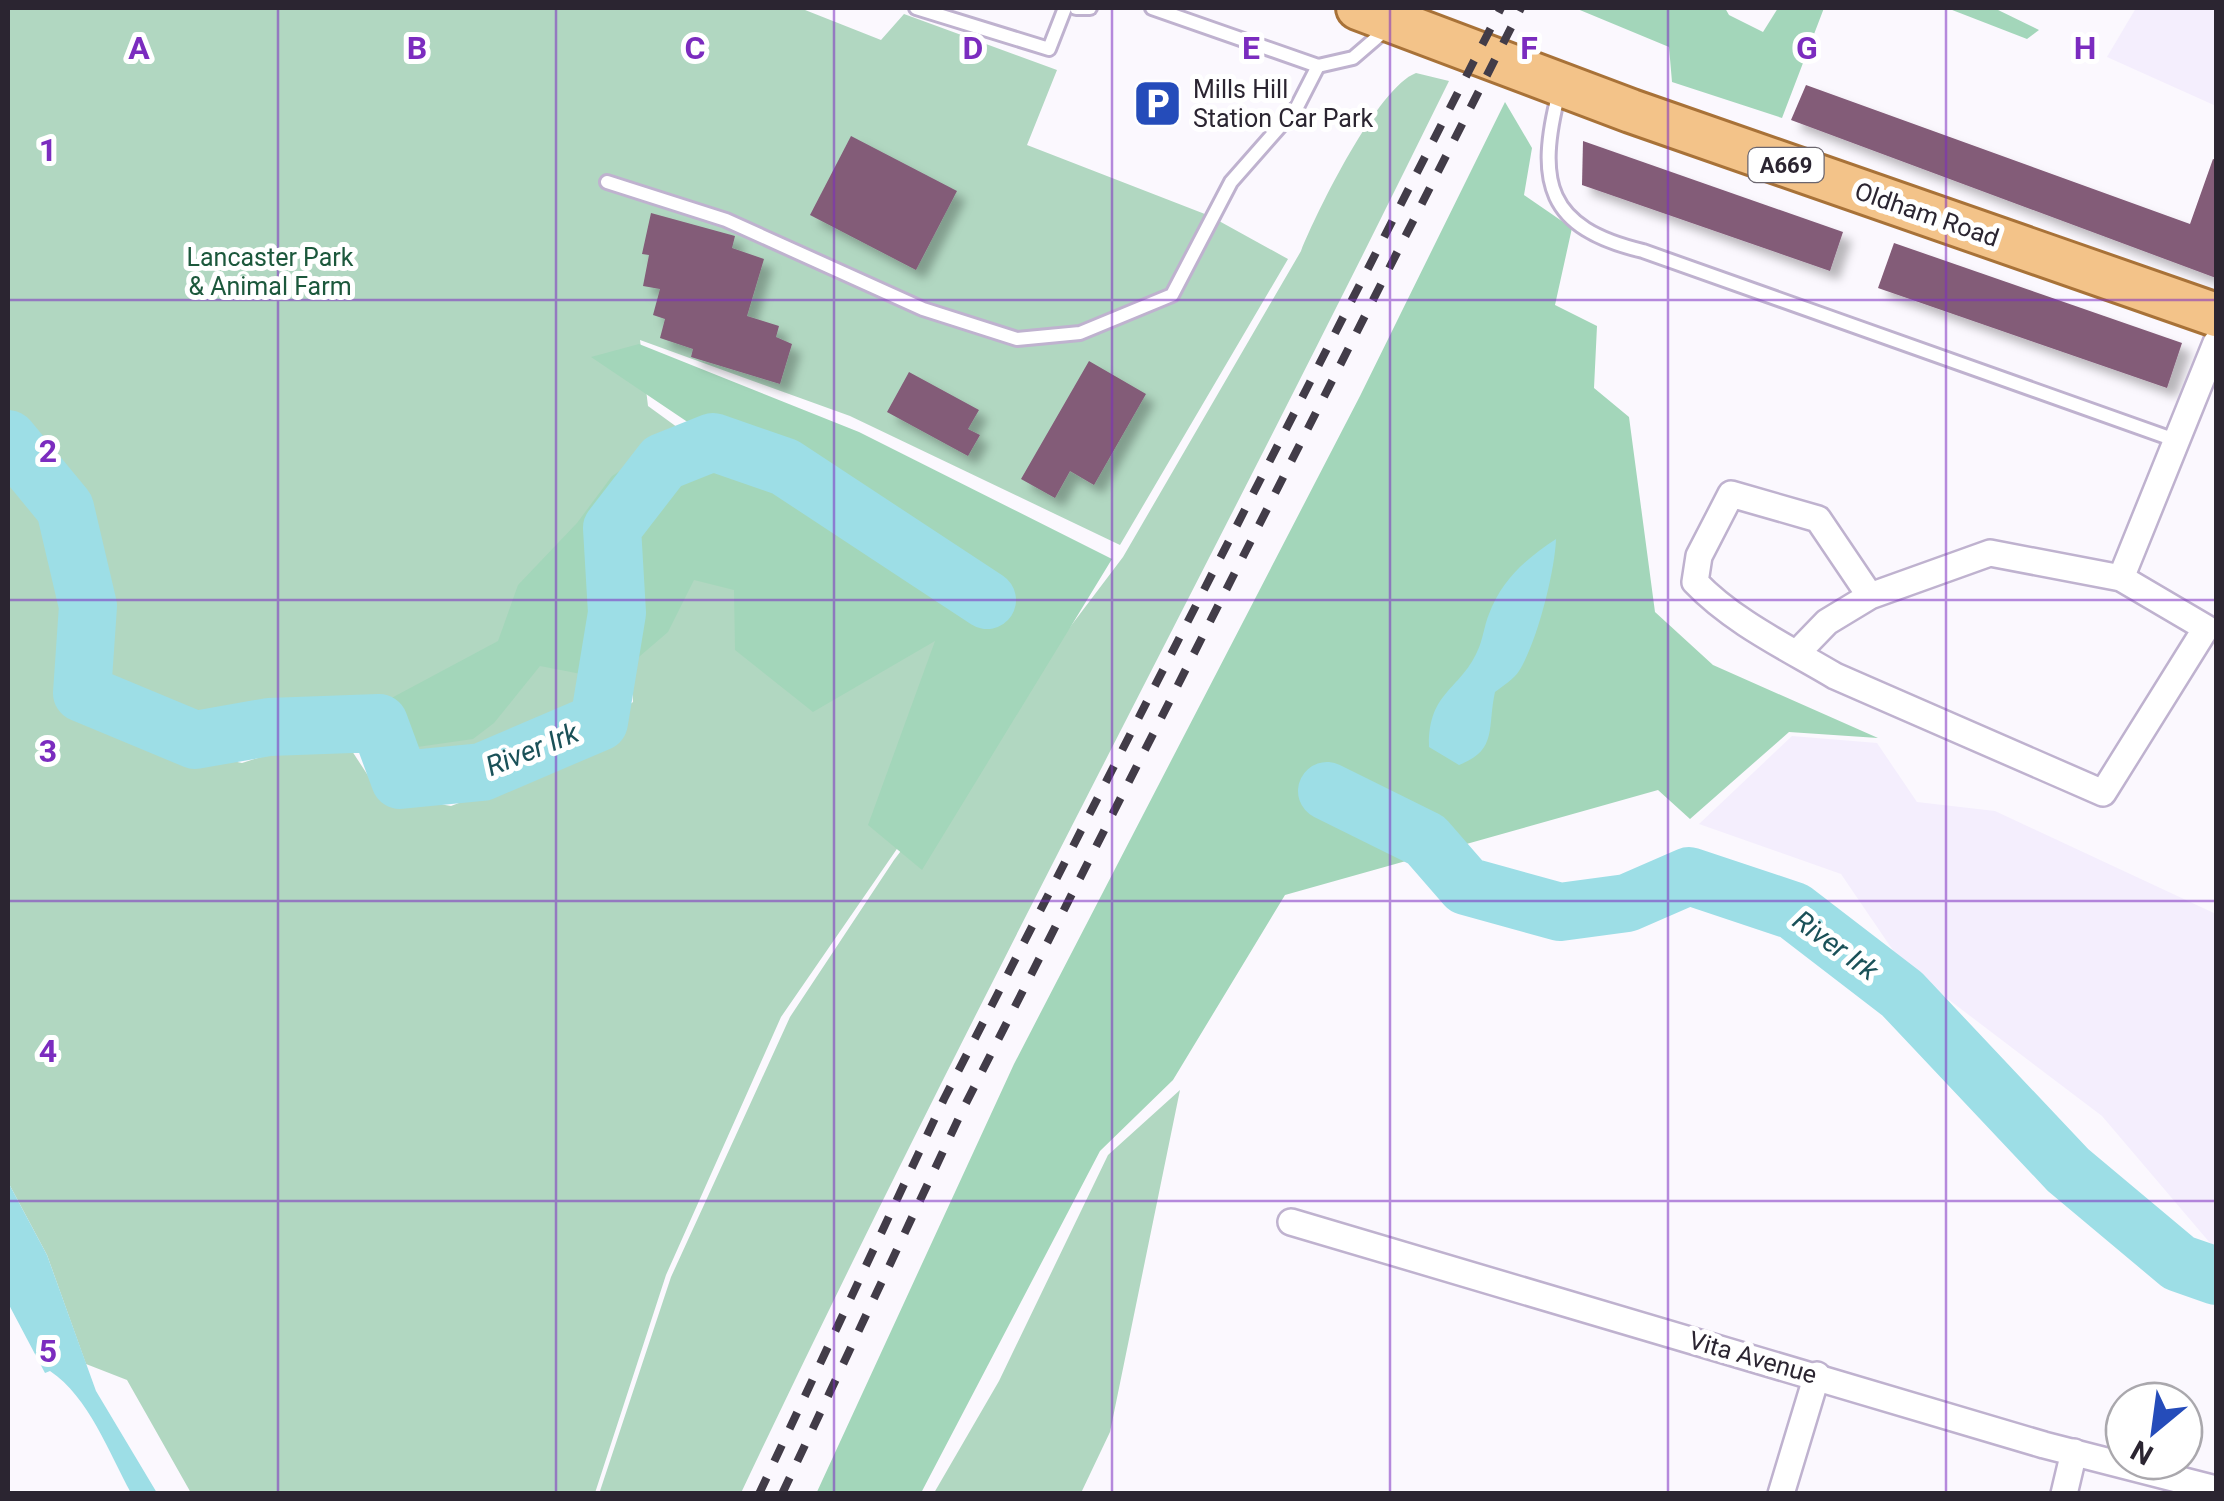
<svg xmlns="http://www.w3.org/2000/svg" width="2224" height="1501" viewBox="0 0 2224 1501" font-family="Roboto,sans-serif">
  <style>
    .built { fill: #f4eefd }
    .green { fill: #b1d7c1 }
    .forest { fill: #a3d6ba }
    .water { fill: #9ddee6 }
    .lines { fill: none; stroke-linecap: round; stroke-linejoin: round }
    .river { stroke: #9ddee6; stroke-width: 58 }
    .building { fill: #835b78; filter: url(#shadow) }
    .lane-casing { stroke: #bfb2cf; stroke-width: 18 }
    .street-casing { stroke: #bfb2cf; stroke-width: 30 }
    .primary-casing { stroke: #a87238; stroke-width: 48 }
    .lane { stroke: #fff; stroke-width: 12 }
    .street { stroke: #fff; stroke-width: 25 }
    .primary { stroke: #f3c389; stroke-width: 42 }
    .rail { stroke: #423c48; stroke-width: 8; stroke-dasharray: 18 18; stroke-linecap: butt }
    .grid { fill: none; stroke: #7b2cbf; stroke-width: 2.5; stroke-opacity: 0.55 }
    .labels { text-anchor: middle; stroke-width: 10; stroke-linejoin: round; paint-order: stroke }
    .shield { fill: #fff; stroke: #6b666f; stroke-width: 2.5 }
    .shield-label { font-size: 22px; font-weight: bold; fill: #2b2531 }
    .poi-label { font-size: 25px; fill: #2b2531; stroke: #fff; text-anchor: start }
    .street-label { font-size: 25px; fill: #2b2531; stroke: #fff }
    .park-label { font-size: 25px; fill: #1c583c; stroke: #fff }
    .water-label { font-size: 28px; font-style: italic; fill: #1a5158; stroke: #fff }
    .grid-label { font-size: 32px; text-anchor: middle; font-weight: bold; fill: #7b2cbf; stroke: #fff; stroke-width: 10; stroke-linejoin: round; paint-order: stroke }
  </style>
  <defs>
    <filter id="shadow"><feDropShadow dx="9" dy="9" stdDeviation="5" flood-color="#0004"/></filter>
  </defs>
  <rect width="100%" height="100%" fill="#fbf8fe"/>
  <!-- built -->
  <g class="built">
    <path d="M2136,8H2216V106L2107,57Z"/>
    <path d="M1792,736L1877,743L1917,802L1995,811L2216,914V1250L2102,1116L1903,965L1841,874L1699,824Z"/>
  </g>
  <!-- green -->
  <g class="green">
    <path d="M8,8H800L881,40L904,14L1057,70L1027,145L1210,216L1288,259L1120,545L850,416L640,340L648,406L681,430L596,536L599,663L580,715L480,764L410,768L381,717L272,715L220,729L190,730L140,708L113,736L242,763L315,740L352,751L380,794L451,806L538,773L633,702L627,567L1041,640L781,1017L666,1275L595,1493H191L127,1380L86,1364L47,1255L8,1182Z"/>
    <path d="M1416,73L1449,81C1217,554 966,1017 741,1493L599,1494L671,1277L790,1017L894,860L1123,557L1301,251C1317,211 1378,87 1416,73Z"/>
    <path d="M1180,1090L1110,1432L1081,1493H934L999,1381L1108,1155Z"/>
  </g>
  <!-- forest -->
  <g class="forest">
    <path d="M1575,8H1725L1729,15L1763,32L1778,8H1824L1782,118L1672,82L1669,47Z"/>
    <path d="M1947,8H1994L2039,30L2027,39Z"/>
    <path d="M1505,102L1532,148L1524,195L1572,228L1555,305L1597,326L1594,388L1629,417L1655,612L1713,665L1878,738L1789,732L1690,819L1658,790L1285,895L1173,1080L1100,1151L921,1493L816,1494L1014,1064L1360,396Z"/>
    <path d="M639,344L859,432L1112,559L922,870L868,825L935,641L813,712L735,650L734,590L694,580L668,632L612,680L540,666L494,723L473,739L410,748L384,702L498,641L518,585L577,523L612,476L692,425L591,357Z"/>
  </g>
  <!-- water -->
  <g class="water">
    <path d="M1556,539C1555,571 1537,643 1519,671C1514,679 1503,686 1495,692C1487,728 1498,750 1459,765L1429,747C1428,692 1459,691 1477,652C1483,640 1484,626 1489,614C1502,579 1526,559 1556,539Z"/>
    <path d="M8,1182L47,1255L96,1391L157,1493H131C109,1453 89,1397 50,1371L45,1373L8,1303Z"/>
  </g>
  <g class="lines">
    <!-- river -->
    <g class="river">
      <path d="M8,439L65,508L88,606L82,693L195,740L269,727L379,723L400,780L482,772L599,722L617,613L612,528L663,462L713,442L785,467L987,600"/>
      <path d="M1327,791L1426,840L1466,886L1560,912L1627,903L1689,876L1794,911L1902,994L2068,1170L2179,1263L2216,1276"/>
    </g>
  </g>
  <!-- building -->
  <g class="building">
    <path d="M1806,85L2190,224L2213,159L2216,160V278L1791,120Z"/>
    <path d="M851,136L957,191L916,270L810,215Z"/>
    <path d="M1583,141L1843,232L1830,271L1582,185Z"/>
    <path d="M651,213L735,236L732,248L764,259L747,316L779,326L776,337L792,344L780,384L691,357L693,349L660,338L665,319L653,315L660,289L643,286L649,255L642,254Z"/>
    <path d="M1894,243L2182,343L2167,388L1878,288Z"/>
    <path d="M1089,361L1146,394L1094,485L1070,471L1055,498L1021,479Z"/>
    <path d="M909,372L979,410L968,429L980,435L968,456L887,412Z"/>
  </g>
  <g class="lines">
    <defs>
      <g id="lane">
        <path d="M916,8L1049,49L1065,8"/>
        <path d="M1076,8H1090"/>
        <path d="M1152,8L1318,66L1353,58L1389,27"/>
        <path d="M1559,92C1536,182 1546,228 1643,251L2175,440"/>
        <path d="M607,182L726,220L923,309L1017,339L1080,333L1172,295L1231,182L1297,107L1318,66"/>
      </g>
      <g id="street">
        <path d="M2121,578L2216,343"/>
        <path d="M1797,653L1827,622L1870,596L1990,553L2121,578L2206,628L2103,793L1835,676C1788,648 1733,622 1695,582L1699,556L1731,494L1818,519L1870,596"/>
        <path d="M1291,1222L2044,1445L2216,1489"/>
        <path d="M1781,1494L1817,1375"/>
        <path d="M2064,1494L2074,1452"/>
      </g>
      <path id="primary" d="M1358,8L1631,111L2216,315"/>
    </defs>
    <!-- lane casing -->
    <use href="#lane" class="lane-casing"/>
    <!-- street casing -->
    <use href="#street" class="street-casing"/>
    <!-- primary casing -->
    <use href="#primary" class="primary-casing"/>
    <!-- lane -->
    <use href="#lane" class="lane"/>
    <!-- street -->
    <use href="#street" class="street"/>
    <!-- primary -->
    <use href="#primary" class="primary"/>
    <!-- rail -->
    <g class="rail">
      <path d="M759,1494L944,1099L1501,8"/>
      <path d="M782,1494L963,1109L1521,8"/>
    </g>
  </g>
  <!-- grid -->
  <path class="grid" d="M278,8V1494M556,8V1494M834,8V1494M1112,8V1494M1390,8V1494M1668,8V1494M1946,8V1494M8,300H2216M8,600H2216M8,901H2216M8,1201H2216"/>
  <!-- icons -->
  <defs>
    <symbol id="parking-square" viewBox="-11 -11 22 22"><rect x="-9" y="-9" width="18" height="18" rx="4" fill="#254cba" stroke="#fff"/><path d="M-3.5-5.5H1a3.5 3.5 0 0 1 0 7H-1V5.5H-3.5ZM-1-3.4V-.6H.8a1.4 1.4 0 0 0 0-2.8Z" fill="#fff"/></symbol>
  </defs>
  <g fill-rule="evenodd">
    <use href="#parking-square" x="1130" y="76" width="55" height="55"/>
  </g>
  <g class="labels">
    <!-- shield labels -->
    <rect class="shield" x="1748.5" y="148" width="75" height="34" rx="8"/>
    <g class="shield-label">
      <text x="1786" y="173">A669</text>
    </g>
    <!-- poi labels -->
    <g class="poi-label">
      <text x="1193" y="98">Mills Hill<tspan x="1193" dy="29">Station Car Park</tspan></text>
    </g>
    <!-- street labels -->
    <g class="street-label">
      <text transform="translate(1927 214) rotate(19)" y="9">Oldham Road</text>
      <text transform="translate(1753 1357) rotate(16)" y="9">Vita Avenue</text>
    </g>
    <!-- park labels -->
    <g class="park-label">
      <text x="270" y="266">Lancaster Park<tspan x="270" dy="29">&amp; Animal Farm</tspan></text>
    </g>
    <!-- water labels -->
    <g class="water-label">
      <text transform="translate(532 749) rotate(-22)" y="10">River Irk</text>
      <text transform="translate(1836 945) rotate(36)" y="10">River Irk</text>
    </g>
  </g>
  <g class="grid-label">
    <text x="139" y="59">A</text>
    <text x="417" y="59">B</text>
    <text x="695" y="59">C</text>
    <text x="973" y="59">D</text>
    <text x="1251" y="59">E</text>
    <text x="1529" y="59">F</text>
    <text x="1807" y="59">G</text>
    <text x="2085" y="59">H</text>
    <text x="48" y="161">1</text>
    <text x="48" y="462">2</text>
    <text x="48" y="762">3</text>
    <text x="48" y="1062">4</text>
    <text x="48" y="1362">5</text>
  </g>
  <!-- border -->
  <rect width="2224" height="1501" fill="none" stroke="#2b2531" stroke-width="20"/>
  <!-- north arrow -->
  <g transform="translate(2154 1431) rotate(209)"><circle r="48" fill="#ffffff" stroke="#aaa8ad" stroke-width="2.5"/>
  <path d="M0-8L18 38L0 25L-18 38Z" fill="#254cba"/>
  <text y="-15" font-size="28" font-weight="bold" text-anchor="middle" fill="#2b2531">N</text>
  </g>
</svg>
